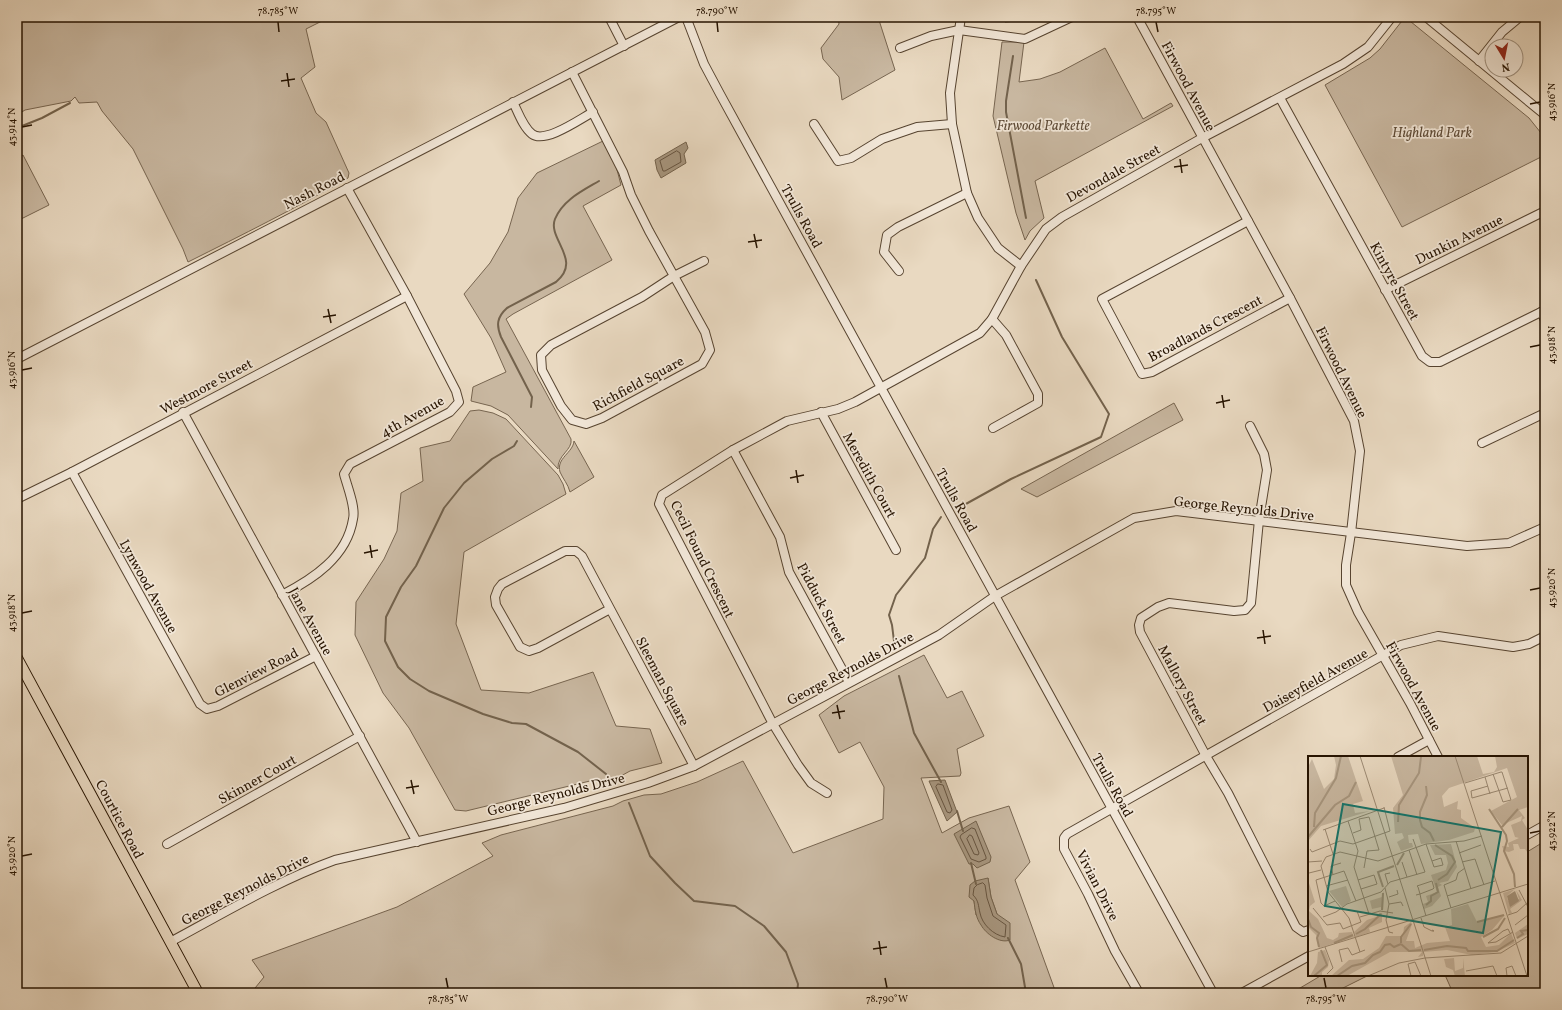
<svg xmlns="http://www.w3.org/2000/svg" width="1562" height="1010" viewBox="0 0 1562 1010" font-family="Vollkorn,serif">
  <style>
    .green { fill: #c8b7a0; stroke: #776550; fill-rule: evenodd }
    .water { fill: #a7967f; stroke: #73624c }
    .lines { fill: none; stroke-linecap: round; stroke-linejoin: round }
    .shore { stroke: #665440; stroke-width: 1 }
    .stream { stroke: #73624c; stroke-width: 2 }
    .minor-casing { stroke: #574430; stroke-width: 10 }
    .major-casing { stroke: #261300; stroke-width: 12 }
    .minor { stroke: #f1e6d7; stroke-width: 8 }
    .major { stroke: #e9d9c1; stroke-width: 10 }
    .ticks { fill: none; stroke: #261300; stroke-width: 1.5 }
    .labels { text-anchor: middle; stroke-width: 3.5; stroke-linejoin: round; paint-order: stroke }
    .street-label { font-size: 14px; fill: #261300; stroke: #f1e6d7 }
    .park-label { font-size: 14px; font-style: italic; fill: #5f4c38; stroke: #f1e6d7 }
    .inset-river { fill: none; stroke: #a7967f; stroke-width: 2 }
    .inset-road { fill: none; stroke: #9b8a74; stroke-width: 1 }
    .view { fill: #0f766e; fill-opacity: 0.15; stroke: #0f766e; stroke-width: 2 }
    .inset-edge { fill: none; stroke: #261300; stroke-width: 2 }
    .neatline { fill: none; stroke: #261300; stroke-width: 1.5 }
    .ticks-label { font-size: 10px; text-anchor: middle; fill: #261300 }
  </style>
  <rect width="100%" height="100%" fill="#e9d9c1"/>
  <filter id="stains"><feTurbulence type="fractalNoise" baseFrequency=".005" numOctaves="4"/><feColorMatrix values="0 0 0 0 .2 0 0 0 0 .09 0 0 0 0 .02 0 0 0 .5 -.17"/></filter>
  <radialGradient id="worn" r=".72"><stop offset=".6" stop-color="#630" stop-opacity="0"/><stop offset="1" stop-color="#630" stop-opacity=".3"/></radialGradient>
  <!-- green -->
  <g class="green">
    <path d="M17,17H330L306,29L315,67L301,78L316,113L326,122L349,173L348,178C296,208 242,235 188,262L183,249L133,149L102,111L97,102L79,103L75,97L71,101L25,110L17,115Z"/>
    <path d="M838,17H878L895,70L842,100L839,77L823,59L821,48L839,24Z"/>
    <path d="M1005,17H1029V20L1005,22Z"/>
    <path d="M1405,17L1529,118L1545,138V155L1402,227L1325,85L1370,58L1380,49Z"/>
    <path d="M1002,42H1024L1019,82L1040,79L1060,72L1105,48L1143,119L1171,103L1173,106L1035,181L1044,218L1030,231L1025,240L1016,213L993,116Z"/>
    <path d="M603,141L616,166L621,185L583,206L612,260L513,314L506,319L571,439C573,450 557,455 558,469L508,415L491,406L471,401L473,387L506,372L491,338L464,294L490,263L508,232L518,198L537,173Z"/>
    <path d="M23,155L49,205L17,221V158Z"/>
    <path d="M1174,403L1183,420L1037,497L1021,489Z"/>
    <path d="M479,410L493,413L506,419L558,475L563,484L566,494L464,552L456,624L481,690L529,693L593,672L616,726L650,729L662,763L630,771L619,777L607,780H594L466,811L455,810L409,728L383,693L355,635L356,602L384,559L397,531L401,493L423,481L420,448L450,441L470,411Z"/>
    <path d="M574,441L594,477L570,492C568,484 563,479 560,472C556,458 573,453 574,441Z"/>
    <path d="M924,655L947,698L962,691L984,736L957,749L961,773L960,776L921,778L942,833L969,818L1009,806L1030,862L1015,880L1056,993H251L264,977L252,960L397,907L493,856L482,843L501,835L613,806L623,801L644,795L661,794L697,782L743,761L793,853L883,819L884,787L860,742L839,753L819,715L844,696ZM988,878L991,897L997,914L976,915L974,901Z"/>
    <path d="M1545,841V993H1453L1445,975H1527V852Z"/>
    <path d="M1322,975H1369L1333,993H1296L1295,991Z"/>
  </g>
  <!-- water -->
  <g class="water">
    <path d="M686,142L688,148L684,154L686,163L661,178L657,170L655,160Z"/>
    <path d="M945,780L957,812L947,821L929,781Z"/>
    <path d="M976,821L991,857L990,862L977,868L973,864H969L954,834Z"/>
    <path d="M988,878L991,897L997,914L1010,923V940C1000,944 986,934 981,925C976,918 975,910 974,901L969,897L970,885L975,881Z"/>
  </g>
  <g class="lines">
    <!-- shore -->
    <g class="shore">
      <path d="M677,151L680,153L681,162L665,171H663L660,161Z"/>
      <path d="M938,784L943,785L952,810L950,813L947,812L936,787Z"/>
      <path d="M972,828L975,829L986,857V859L979,862L971,859L960,837L961,835Z"/>
      <path d="M970,835L972,836L979,853L978,855L974,854L967,839Z"/>
      <path d="M983,883L985,885L987,898L993,916L1006,925L1005,937C993,935 982,924 980,913C978,905 979,901 973,895L974,888L977,885Z"/>
    </g>
    <!-- stream -->
    <g class="stream">
      <path d="M1017,18V17"/>
      <path d="M1013,56L1006,101V112L1026,218"/>
      <path d="M17,128L42,118L70,103"/>
      <path d="M531,407L532,397L501,337C496,325 497,317 507,308L556,282C583,260 547,239 555,219C563,200 582,191 599,181"/>
      <path d="M517,441L514,446L492,459L464,483L444,508L416,566L401,587L386,617L385,641L398,667L410,679L429,691L483,714L512,723L526,724L578,752L606,774"/>
      <path d="M964,505L1011,479L1101,437L1109,414L1062,337L1036,280"/>
      <path d="M894,641L892,625L889,615L896,595L925,558L933,529L941,517"/>
      <path d="M899,676L914,733L941,782"/>
      <path d="M629,803L650,856L675,883L694,901L735,906L764,926L786,952L798,984L797,993"/>
      <path d="M957,811L963,831"/>
      <path d="M971,863L976,884"/>
      <path d="M1008,938L1021,964L1026,993"/>
    </g>
    <defs>
      <g id="minor">
        <path d="M609,17L624,46"/>
        <path d="M686,17L704,64L720,94L1213,993"/>
        <path d="M961,17L950,93L952,124L967,193L978,218L998,248L1021,266"/>
        <path d="M1137,17L1290,298L1354,421L1360,451L1351,533L1346,565V585L1358,612L1410,703L1438,757"/>
        <path d="M1426,17L1545,115"/>
        <path d="M900,48L931,36L959,30L1025,39L1072,17"/>
        <path d="M1479,61L1502,32L1520,17"/>
        <path d="M572,72L623,172L631,195L649,231L705,332L710,350L702,364L602,418L586,424L572,420L561,406L542,370L541,355L551,345L642,297L674,276L704,261"/>
        <path d="M1280,98L1422,356L1430,362H1440L1545,310"/>
        <path d="M513,102C518,112 523,127 532,134C545,144 580,119 593,112"/>
        <path d="M814,124L838,161L851,158L882,139L917,127L952,124"/>
        <path d="M1248,221L1102,299L1142,374L1152,372L1290,298"/>
        <path d="M899,271L884,252L887,235L898,227L967,193"/>
        <path d="M1385,290L1545,211"/>
        <path d="M1541,312L1545,320"/>
        <path d="M992,319L1006,335L1038,394V403L993,428"/>
        <path d="M17,359L679,17"/>
        <path d="M183,412L417,842"/>
        <path d="M821,412L896,550"/>
        <path d="M1250,426L1264,454L1267,470L1259,520L1251,603L1245,610L1234,611L1169,603L1158,607L1141,618L1139,625L1140,632L1206,756L1228,793L1296,927L1303,932L1309,930"/>
        <path d="M1482,443L1545,413"/>
        <path d="M733,450L780,537L789,572L849,682"/>
        <path d="M72,472L200,704L207,709L218,706L316,656"/>
        <path d="M17,499L72,472L407,296"/>
        <path d="M282,595C313,579 347,557 353,519C356,507 347,486 344,474L350,464L450,412L459,402L456,391L407,296L347,188"/>
        <path d="M610,609L538,648L529,651L520,647L496,605L495,597L498,589L502,584L565,551H576L582,556L694,766"/>
        <path d="M1398,757L1429,740"/>
        <path d="M827,793L811,783L798,765L773,724L659,504L662,495L733,450L787,421L838,409L855,402L980,333L992,319L1021,266L1046,229L1062,217L1202,138L1343,64L1368,47L1392,17"/>
        <path d="M1527,835L1545,825"/>
        <path d="M167,844L360,736"/>
        <path d="M170,942C224,913 277,881 335,860L564,808L648,783L694,766L939,635L995,596L1134,518L1176,511L1467,546L1509,543L1545,527"/>
        <path d="M1139,993L1115,951L1088,894L1064,849V838L1067,834L1401,645L1438,636L1513,647L1529,644L1545,636"/>
        <path d="M1242,993L1309,956"/>
      </g>
      <path id="major" d="M17,658L198,993"/>
    </defs>
    <!-- minor casing -->
    <use href="#minor" class="minor-casing"/>
    <!-- major casing -->
    <use href="#major" class="major-casing"/>
    <!-- minor -->
    <use href="#minor" class="minor"/>
    <!-- major -->
    <use href="#major" class="major"/>
  </g>
  <!-- ticks -->
  <path class="ticks" d="M278,22L279,32M717,22L718,32M1156,22L1158,32M287,73L289,87M281,81L295,79M1530,104L1540,102M22,127L32,125M1180,159L1182,173M1174,167L1188,165M754,234L757,248M748,242L762,240M328,309L331,323M323,317L336,315M1530,347L1540,345M22,370L32,368M1222,395L1224,408M1216,403L1230,400M796,470L798,483M790,478L804,475M370,545L372,558M364,553L378,550M1530,590L1540,588M22,613L32,611M1263,630L1265,644M1257,638L1271,636M837,705L840,719M832,713L845,711M411,780L414,794M406,788L419,786M1530,833L1540,831M22,856L32,854M879,941L881,955M873,949L887,947M446,978L448,988M885,978L887,988M1324,978L1326,988"/>
  <g class="labels">
    <!-- street labels -->
    <g class="street-label">
      <text transform="translate(1189 86) rotate(62)" y="5">Firwood Avenue</text>
      <text transform="translate(1113 173) rotate(-29)" y="5">Devondale Street</text>
      <text transform="translate(314 190) rotate(-27)" y="5">Nash Road</text>
      <text transform="translate(802 216) rotate(61)" y="5">Trulls Road</text>
      <text transform="translate(1459 239) rotate(-26)" y="5">Dunkin Avenue</text>
      <text transform="translate(1395 281) rotate(61)" y="5">Kintyre Street</text>
      <text transform="translate(1205 328) rotate(-28)" y="5">Broadlands Crescent</text>
      <text transform="translate(1342 372) rotate(64)" y="5">Firwood Avenue</text>
      <text transform="translate(638 383) rotate(-28)" y="5">Richfield Square</text>
      <text transform="translate(206 386) rotate(-28)" y="5">Westmore Street</text>
      <text transform="translate(412 416) rotate(-29)" y="5">4th Avenue</text>
      <text transform="translate(870 475) rotate(61)" y="5">Meredith Court</text>
      <text transform="translate(957 500) rotate(61)" y="5">Trulls Road</text>
      <text transform="translate(1244 508) rotate(6)" y="5">George Reynolds Drive</text>
      <text transform="translate(703 559) rotate(64)" y="5">Cecil Found Crescent</text>
      <text transform="translate(149 586) rotate(61)" y="5">Lynwood Avenue</text>
      <text transform="translate(822 603) rotate(62)" y="5">Pidduck Street</text>
      <text transform="translate(311 621) rotate(61)" y="5">Jane Avenue</text>
      <text transform="translate(850 668) rotate(-28)" y="5">George Reynolds Drive</text>
      <text transform="translate(256 672) rotate(-27)" y="5">Glenview Road</text>
      <text transform="translate(1315 680) rotate(-29)" y="5">Daiseyfield Avenue</text>
      <text transform="translate(663 681) rotate(62)" y="5">Sleeman Square</text>
      <text transform="translate(1183 685) rotate(62)" y="5">Mallory Street</text>
      <text transform="translate(1414 686) rotate(61)" y="5">Firwood Avenue</text>
      <text transform="translate(257 779) rotate(-29)" y="5">Skinner Court</text>
      <text transform="translate(1113 785) rotate(61)" y="5">Trulls Road</text>
      <text transform="translate(556 794) rotate(-14)" y="5">George Reynolds Drive</text>
      <text transform="translate(120 819) rotate(62)" y="5">Courtice Road</text>
      <text transform="translate(1098 885) rotate(63)" y="5">Vivian Drive</text>
      <text transform="translate(245 889) rotate(-27)" y="5">George Reynolds Drive</text>
    </g>
    <!-- park labels -->
    <g class="park-label">
      <text x="1043" y="130">Firwood Parkette</text>
      <text x="1432" y="137">Highland Park</text>
    </g>
  </g>
  <!-- overview -->
  <g transform="translate(1308 756)">
    <rect width="220" height="220" fill="#e9d9c1"/>
    <path d="M26,0H40L55,45L45,48L47,57L62,55L13,70L0,85V11L4,3L16,33L26,23L28,9ZM83,0H169L175,18L186,16L189,11L187,0H219L220,51L211,54L217,62L214,64L220,74V97L217,93H212L210,88H205L206,94L201,96L196,95L194,90L201,91L200,87L211,82L207,81L203,69L213,65L214,60L194,69L183,55L209,41L199,12L141,32L134,40L136,51L150,45L149,53L153,54V62L167,72L166,76L141,84L113,88L110,78L100,79L101,87H104L105,91L93,95L89,86L96,82L94,77L87,78L85,52L95,39ZM143,88L149,111L140,125L131,127L134,129L130,131L133,140L124,150L116,153L115,148L120,146L118,140L129,136L123,119L138,114L140,107L138,99H127L122,89ZM0,124L7,146L2,150L1,155L10,163L19,182L25,184L30,181L31,177L44,176L46,181L11,192L8,179L0,171ZM38,130L43,145L34,151L21,135ZM207,133L199,140L200,145L211,143L208,134L214,144L202,153L204,157L201,158L195,137ZM76,135L75,155L73,151L64,153L62,145L58,146L74,141ZM160,148L169,166L197,159L184,174L173,181L178,191L191,189L203,177L207,187L188,196L164,199L139,194L115,196V200L110,201L114,196H82L39,220H23L41,204L55,203L71,192L78,180H95L96,171L103,166L104,168L98,185H106L107,192L119,187L142,185L137,171L144,169L143,153ZM71,157H74V166L61,172L62,176L48,181L46,176L59,164L71,160ZM220,168V178L209,183L207,177ZM17,194L21,204L20,211L14,216V220H2L9,207L10,196ZM146,202L147,215L155,212V202L157,220H147L145,214L138,211L136,203Z" fill="#c8b7a0"/>
    <path d="M207,135L211,145L202,151L199,140Z" fill="#a7967f"/>
    <path class="inset-river" d="M118,30L119,39L112,56V64L114,71L122,77L126,85M181,53L198,79L199,85L196,95L206,118L207,131M90,66L91,49L111,17L113,1M6,71L7,57L28,22L33,0M194,71L210,53M0,81L27,49L41,40L48,26M127,89L144,100L147,106L139,118L130,124M89,109L96,97M75,131L70,116L86,110M118,149L123,145V140L130,136L128,127M74,154L75,137M0,163L3,171L11,177L9,182L11,191M169,166L196,159M48,178L57,173L73,158M175,181L190,173L197,162M209,182L215,178L213,175L220,174M26,187L45,179M93,187V181L103,168M93,188L101,195L113,194M116,194L139,190L158,192L160,195H189L206,184M6,220L19,209L13,194M29,220L44,210L57,207L65,199L72,196L77,189L82,188L86,191L93,188"/>
    <path class="inset-road" d="M52,0L123,220M147,0L219,220M177,21L182,38M157,27L193,16H194L203,44L195,46L185,18M180,30L163,35L164,42L200,32M40,65L50,95L46,111L61,158M17,73L25,98M15,74L76,52M45,77L53,74L51,63L61,61L71,94L59,95L56,112M148,85L163,133M118,88L126,111L135,109L133,102L124,105M2,93L4,96L32,85L45,88L82,75L76,51M101,94L109,119M151,97L173,89M0,106L14,105M94,106L99,121M154,106L167,103L176,129M1,117L13,114M25,119L23,110L33,107M50,124L66,119L69,128L53,133M80,128L77,118L82,117M18,130L40,124M77,132L81,148L78,164L81,176L85,177M211,134L220,151M108,139L112,138L125,133L126,132L124,125L109,130L110,131L112,138L113,143L118,160M139,140L187,125M81,141L90,138L89,134M27,145L16,150L13,147L8,124L36,115L48,145M81,148L93,146L95,150M5,152L19,169L32,167L35,173L53,166L49,155M143,152L136,129L148,124L150,117L157,112M200,159L209,156L220,146M15,161L28,156L39,148L73,136L82,126L117,116L105,83M52,161L72,155L85,157M113,162L116,171L124,175H126L124,174M207,169L220,159M202,177L200,173L195,175L180,187L188,186L205,176M17,191L25,212L19,218M0,196L220,128M52,196L41,162L20,136L13,110L18,101L32,96L70,105L118,88L156,85L174,80M34,206L31,194L40,192L44,199L57,194M158,215L185,210L189,220M60,220L91,207L117,202L193,197L220,180M103,220L100,208L107,206L113,220M199,220L198,212L204,210L208,220"/>
    <path class="view" d="M35,48L193,76L175,177L17,150Z"/>
    <rect width="220" height="220" class="inset-edge"/>
  </g>
  <!-- margin -->
  <rect width="1562" height="1010" fill="none" stroke="#e9d9c1" stroke-width="44"/>
  <!-- north arrow -->
  <g transform="translate(1504 58) rotate(170)"><circle r="19" fill="#f1e6d7" stroke="#a09281"/>
  <path d="M0-3L7 15L0 10L-7 15Z" fill="#8f2418"/>
  <text y="-6" font-size="11" font-weight="bold" text-anchor="middle" fill="#261300">N</text>
  </g>
  <rect x="22" y="22" width="1518" height="966" class="neatline"/>
  <g class="ticks-label">
    <text x="278" y="14">78.785°W</text>
    <text x="717" y="14">78.790°W</text>
    <text x="1156" y="14">78.795°W</text>
    <text transform="translate(1551 102) rotate(-90)" y="4">43.916°N</text>
    <text transform="translate(11 127) rotate(-90)" y="4">43.914°N</text>
    <text transform="translate(1551 345) rotate(-90)" y="4">43.918°N</text>
    <text transform="translate(11 370) rotate(-90)" y="4">43.916°N</text>
    <text transform="translate(1551 588) rotate(-90)" y="4">43.920°N</text>
    <text transform="translate(11 613) rotate(-90)" y="4">43.918°N</text>
    <text transform="translate(1551 831) rotate(-90)" y="4">43.922°N</text>
    <text transform="translate(11 856) rotate(-90)" y="4">43.920°N</text>
    <text x="448" y="1002">78.785°W</text>
    <text x="887" y="1002">78.790°W</text>
    <text x="1326" y="1002">78.795°W</text>
  </g>
  <rect width="100%" height="100%" filter="url(#stains)"/>
  <rect width="100%" height="100%" fill="url(#worn)"/>
</svg>
